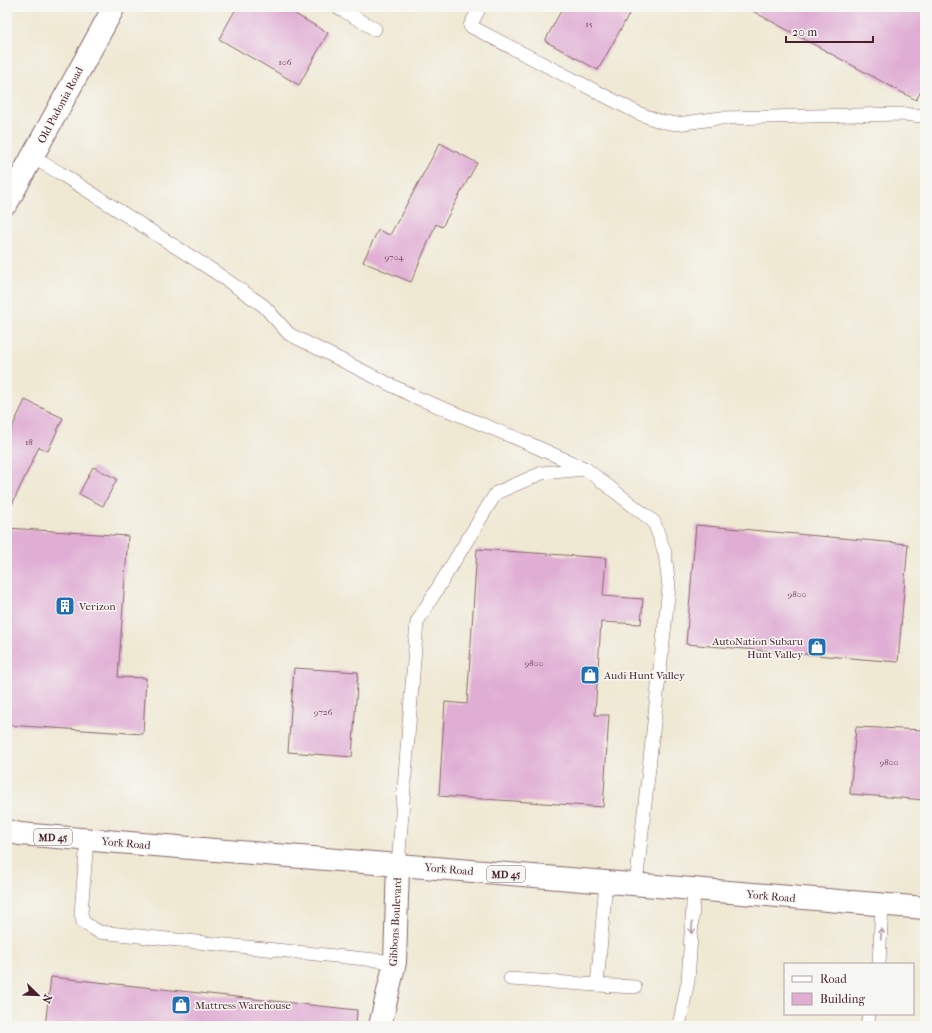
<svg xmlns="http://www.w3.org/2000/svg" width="932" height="1033" viewBox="0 0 932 1033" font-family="'IM FELL French Canon',serif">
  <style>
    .building { fill: #e0add4 }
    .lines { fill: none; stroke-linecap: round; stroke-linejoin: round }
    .service-casing { stroke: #846566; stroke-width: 14 }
    .minor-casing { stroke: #846566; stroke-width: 24 }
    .primary-casing { stroke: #846566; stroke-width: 24 }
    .service { stroke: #fff; stroke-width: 13 }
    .minor { stroke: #fff; stroke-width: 22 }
    .primary { stroke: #fff; stroke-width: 22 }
    .oneway { stroke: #ae9aa0 }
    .labels { text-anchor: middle; stroke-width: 3; stroke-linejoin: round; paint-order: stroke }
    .number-label { font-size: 9px; fill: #704255 }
    .shield { fill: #f6f6f2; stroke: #7e6067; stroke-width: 1 }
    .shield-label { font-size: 10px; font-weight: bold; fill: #4a1f2b }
    .street-label { font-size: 11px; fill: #4a1f2b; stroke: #f6f6f2 }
    .poi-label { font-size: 11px; fill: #4a1f2b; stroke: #f6f6f2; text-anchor: start }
  </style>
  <rect width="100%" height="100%" fill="#f6f6f2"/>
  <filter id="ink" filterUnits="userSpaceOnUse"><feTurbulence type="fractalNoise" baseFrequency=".025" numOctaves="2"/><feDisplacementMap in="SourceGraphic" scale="8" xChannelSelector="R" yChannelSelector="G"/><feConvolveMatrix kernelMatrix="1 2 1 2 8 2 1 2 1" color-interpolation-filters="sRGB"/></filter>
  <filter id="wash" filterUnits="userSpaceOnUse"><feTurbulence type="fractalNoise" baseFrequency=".012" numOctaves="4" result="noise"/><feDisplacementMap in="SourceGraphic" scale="16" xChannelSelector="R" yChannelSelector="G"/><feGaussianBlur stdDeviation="0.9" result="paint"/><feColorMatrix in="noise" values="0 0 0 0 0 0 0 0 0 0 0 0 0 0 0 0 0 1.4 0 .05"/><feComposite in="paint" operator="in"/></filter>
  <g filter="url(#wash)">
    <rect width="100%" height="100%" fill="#efe8d3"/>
    <g id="blocks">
      <!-- building -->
      <g class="building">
        <path d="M237,7H283L328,33L299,85L219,39Z"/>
        <path d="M563,7H633L598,70L545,41Z"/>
        <path d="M745,7H925V84L916,100Z"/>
        <path d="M440,143L477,163L442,227L436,224L411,282L363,262L378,230L390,235Z"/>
        <path d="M25,400L63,418L48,451L39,447L7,515V438Z"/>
        <path d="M93,467L117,479L103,506L79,494Z"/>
        <path d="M696,525L908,544L898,662L686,644Z"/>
        <path d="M7,528L128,536L118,677L146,678L143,734L7,725Z"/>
        <path d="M477,549L606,558L603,596L643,599L641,624L601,622L595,715H609L603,807L439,796L445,702L467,704Z"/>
        <path d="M294,668L358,672L352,757L288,752Z"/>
        <path d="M856,727L925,730V800L850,794Z"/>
        <path d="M51,977L357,1010L356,1026H45Z"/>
      </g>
    </g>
  </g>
  <g filter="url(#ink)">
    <use href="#blocks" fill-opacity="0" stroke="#846566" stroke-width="1"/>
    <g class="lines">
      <defs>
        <g id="service">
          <path d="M337,7L375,29"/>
          <path d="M480,7L470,26L638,113L659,121L677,124L721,118L901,114L922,116L925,114"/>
          <path d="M32,157L60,173L212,270L264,306L289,334L413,396L523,441L586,469L654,522L665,553L669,587L636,885"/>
          <path d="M87,840L81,913L83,922L99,932L395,962"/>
          <path d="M398,865L417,622L496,493L542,473L585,469"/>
          <path d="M879,964L882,905"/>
          <path d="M510,979L597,985L606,882"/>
          <path d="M597,985L635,987"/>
          <path d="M679,1026L688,981L694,889"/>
          <path d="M867,1026L869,1014"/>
        </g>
        <g id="minor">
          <path d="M7,203L114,7"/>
          <path d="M380,1026L395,962L398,865"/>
        </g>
        <path id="primary" d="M7,831L20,834L925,908"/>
      </defs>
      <!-- service casing -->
      <use href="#service" class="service-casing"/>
      <!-- minor casing -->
      <use href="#minor" class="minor-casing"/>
      <!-- primary casing -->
      <use href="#primary" class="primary-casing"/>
      <!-- service -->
      <use href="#service" class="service"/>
      <!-- minor -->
      <use href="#minor" class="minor"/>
      <!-- primary -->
      <use href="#primary" class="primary"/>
    </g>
    <!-- one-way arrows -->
    <defs><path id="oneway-shaft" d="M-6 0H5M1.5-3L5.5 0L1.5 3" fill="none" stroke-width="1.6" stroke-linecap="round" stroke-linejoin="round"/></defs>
    <g class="oneway">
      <use href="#oneway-shaft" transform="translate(692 928) rotate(94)"/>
      <use href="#oneway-shaft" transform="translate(881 934) rotate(-87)"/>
    </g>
  </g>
  <!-- icons -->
  <defs>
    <symbol id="building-square" viewBox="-11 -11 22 22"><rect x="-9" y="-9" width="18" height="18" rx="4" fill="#1f6fb2" stroke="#f6f6f2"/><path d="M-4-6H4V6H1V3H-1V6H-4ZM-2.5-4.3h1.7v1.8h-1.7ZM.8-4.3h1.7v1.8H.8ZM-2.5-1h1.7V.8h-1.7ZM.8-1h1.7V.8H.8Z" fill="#fff"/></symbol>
    <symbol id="shop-square" viewBox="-11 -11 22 22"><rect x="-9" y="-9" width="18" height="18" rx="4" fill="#1f6fb2" stroke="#f6f6f2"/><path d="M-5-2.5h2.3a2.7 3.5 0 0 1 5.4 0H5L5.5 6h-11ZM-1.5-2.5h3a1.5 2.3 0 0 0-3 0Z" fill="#fff"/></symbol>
  </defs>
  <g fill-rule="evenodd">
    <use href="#building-square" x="54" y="595" width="22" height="22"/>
    <use href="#shop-square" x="806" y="636" width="22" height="22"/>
    <use href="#shop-square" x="579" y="664" width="22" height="22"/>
    <use href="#shop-square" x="170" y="994" width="22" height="22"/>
  </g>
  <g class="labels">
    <!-- number labels -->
    <g class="number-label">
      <text x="589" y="27">15</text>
      <text x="285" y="65">106</text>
      <text x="394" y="260">9704</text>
      <text x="29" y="445">18</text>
      <text x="797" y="597">9800</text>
      <text x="534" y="666">9800</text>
      <text x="323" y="715">9726</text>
      <text x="889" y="765">9800</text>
    </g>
    <!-- shield labels -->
    <g class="shield">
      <rect x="34" y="829" width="38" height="16" rx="3"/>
      <rect x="487" y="866" width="38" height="16" rx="3"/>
    </g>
    <g class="shield-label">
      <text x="53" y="841">MD 45</text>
      <text x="506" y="878">MD 45</text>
    </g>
    <!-- street labels -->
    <g class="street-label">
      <text transform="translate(60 105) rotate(-62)" y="4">Old Padonia Road</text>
      <text transform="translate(126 843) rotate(5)" y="4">York Road</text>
      <text transform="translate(449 869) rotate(5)" y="4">York Road</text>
      <text transform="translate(771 896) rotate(5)" y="4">York Road</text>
      <text transform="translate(395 922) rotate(-87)" y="4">Gibbons Boulevard</text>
    </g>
    <!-- poi labels -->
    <g class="poi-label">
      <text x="79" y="610">Verizon</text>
      <text x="803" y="645" text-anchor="end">AutoNation Subaru<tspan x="803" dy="13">Hunt Valley</tspan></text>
      <text x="604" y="679">Audi Hunt Valley</text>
      <text x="195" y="1009">Mattress Warehouse</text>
    </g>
  </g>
  <!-- margin -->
  <rect width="932" height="1033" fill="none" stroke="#f6f6f2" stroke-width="24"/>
  <!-- legend -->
  <rect x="784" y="963" width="130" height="52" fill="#f6f6f2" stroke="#b1a0a2"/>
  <rect x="792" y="976" width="20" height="6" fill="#ffffff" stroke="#b1a0a2"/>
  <text x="820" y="983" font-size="12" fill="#4a1f2b">Road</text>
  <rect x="792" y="993" width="20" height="12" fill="#e0add4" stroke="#b1a0a2"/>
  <text x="820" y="1003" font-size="12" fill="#4a1f2b">Building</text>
  <!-- north arrow -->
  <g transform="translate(38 995) rotate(113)" stroke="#f6f6f2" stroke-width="3" paint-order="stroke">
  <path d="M0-3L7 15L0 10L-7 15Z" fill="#4a1f2b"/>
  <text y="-6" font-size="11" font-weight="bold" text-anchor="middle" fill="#4a1f2b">N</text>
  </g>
  <!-- scale -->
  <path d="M786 36v6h87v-6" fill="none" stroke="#4a1f2b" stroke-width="2"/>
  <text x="792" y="36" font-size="12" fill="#4a1f2b" stroke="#f6f6f2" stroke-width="3" paint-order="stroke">20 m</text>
</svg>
